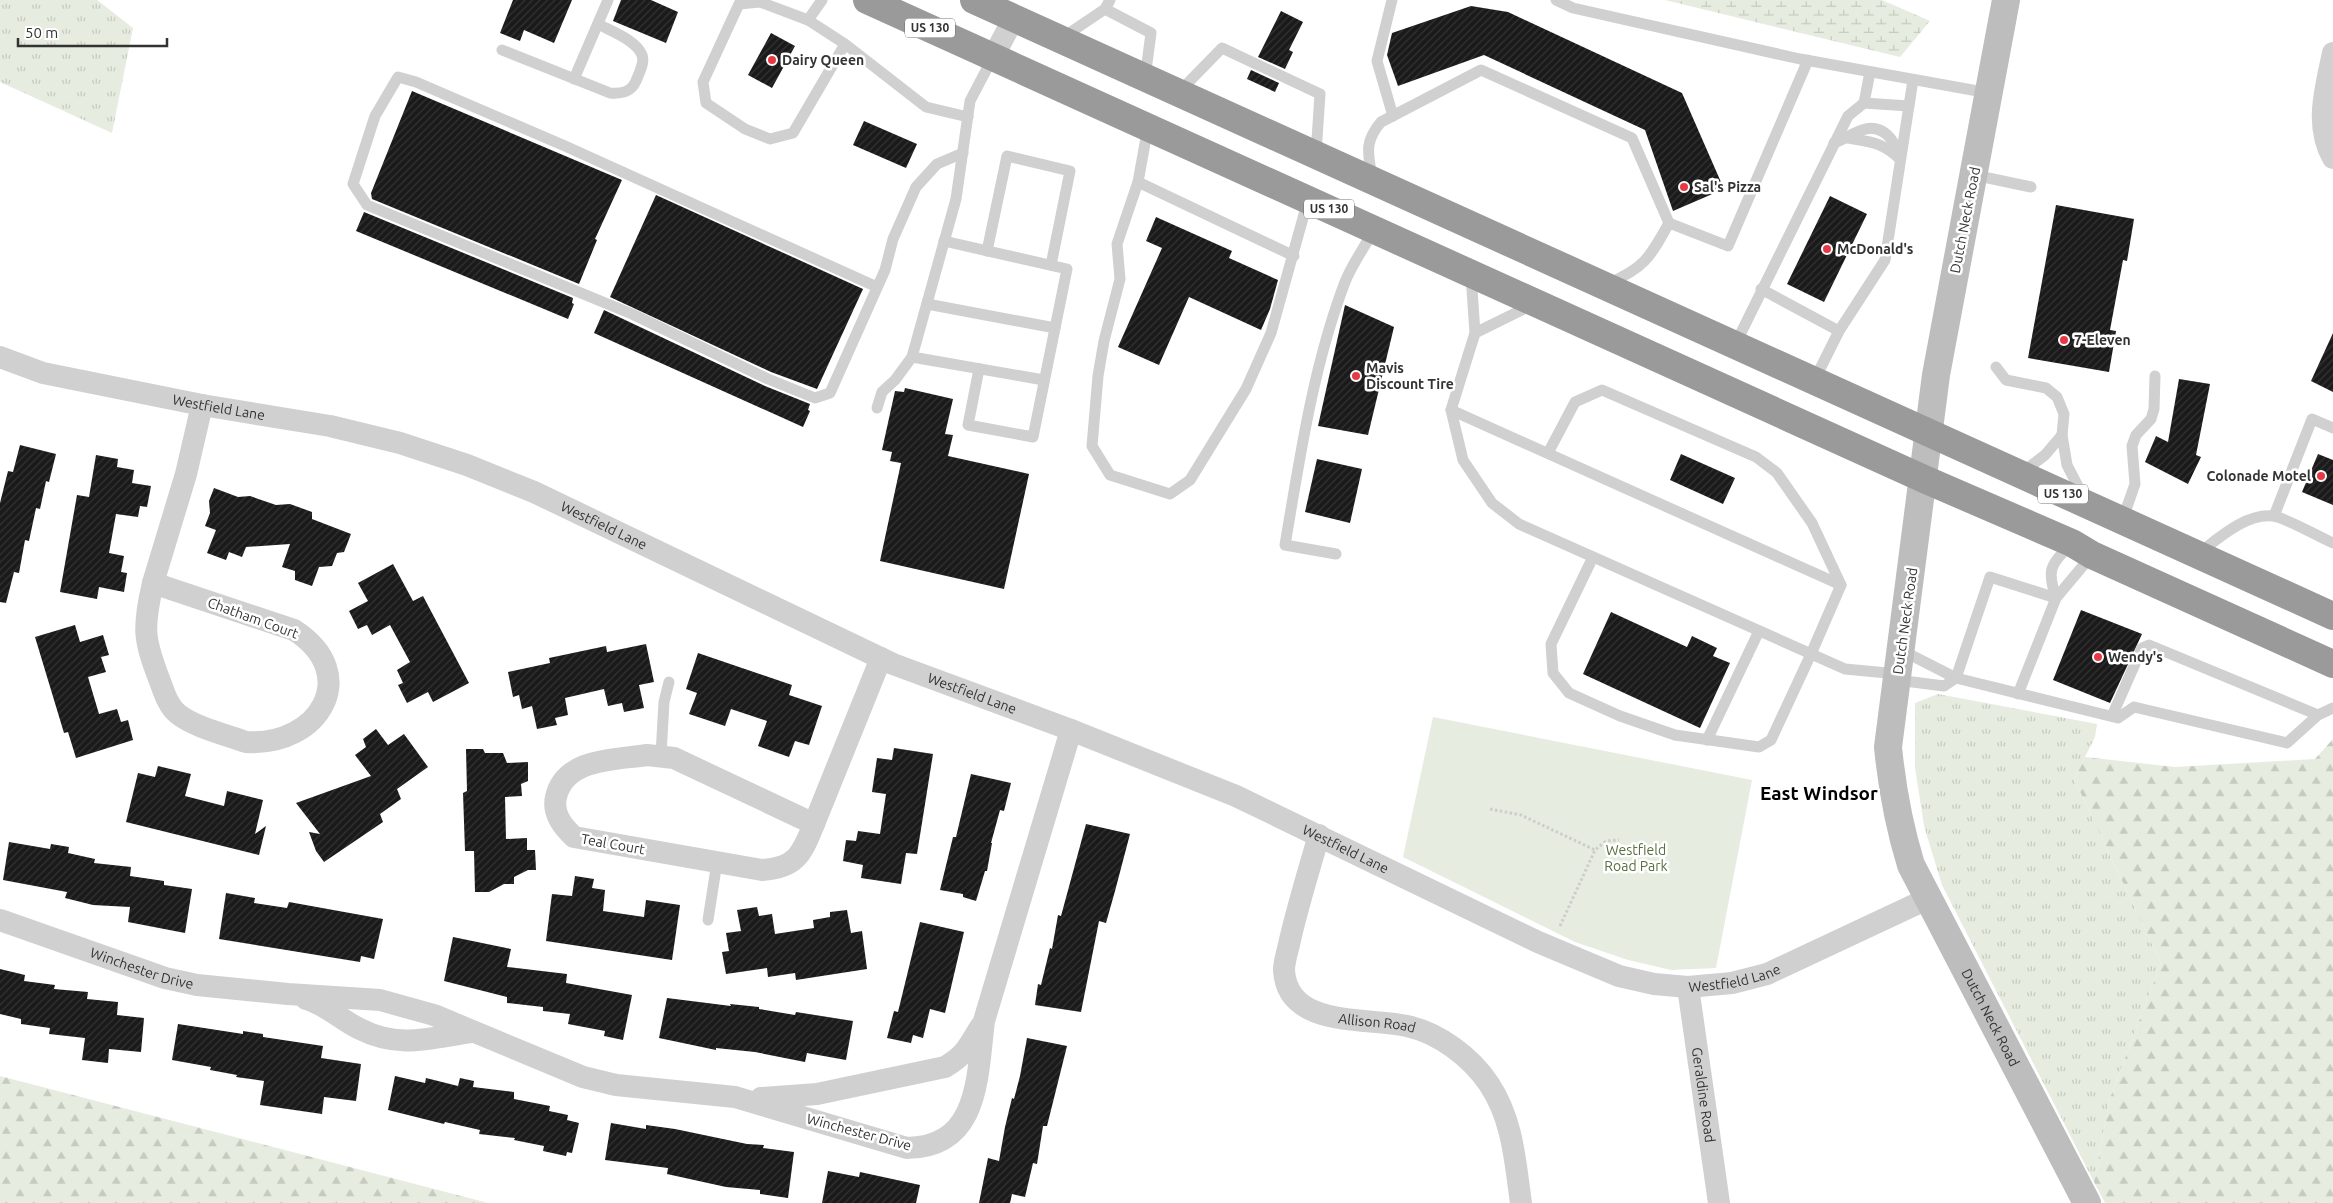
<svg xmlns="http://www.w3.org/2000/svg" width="2333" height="1203" viewBox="0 0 2333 1203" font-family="Ubuntu,sans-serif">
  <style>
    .grass { fill: url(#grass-tufts) }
    .forest { fill: url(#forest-firs) }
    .wetland { fill: url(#wetland-marsh) }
    .park { fill: #e6ecdf }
    .building { fill: url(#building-hatch) }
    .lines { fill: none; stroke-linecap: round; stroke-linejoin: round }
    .path { stroke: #cdcdcd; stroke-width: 3; stroke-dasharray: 2.5 2.5; stroke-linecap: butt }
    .lane { stroke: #d0d0d0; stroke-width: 11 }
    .street { stroke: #d0d0d0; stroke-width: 22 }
    .secondary { stroke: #bdbdbd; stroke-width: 28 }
    .highway { stroke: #9a9a9a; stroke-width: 28 }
    .poi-dot { fill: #e63946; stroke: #fff; stroke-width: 2 }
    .labels { text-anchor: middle; stroke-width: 5; stroke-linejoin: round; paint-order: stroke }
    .shield { fill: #fff; stroke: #707070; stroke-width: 1 }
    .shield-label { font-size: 12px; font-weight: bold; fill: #333 }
    .poi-label { font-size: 14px; font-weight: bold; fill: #333; stroke: #fff; text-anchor: start }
    .street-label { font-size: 14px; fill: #333; stroke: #fff }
    .park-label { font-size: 14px; fill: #56703f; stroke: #fff }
    .district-label { font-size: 19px; font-weight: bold; fill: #000; stroke: #fff }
  </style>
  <defs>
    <pattern id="grass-tufts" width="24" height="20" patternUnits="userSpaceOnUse" patternTransform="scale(1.25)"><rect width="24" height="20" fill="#e6ecdf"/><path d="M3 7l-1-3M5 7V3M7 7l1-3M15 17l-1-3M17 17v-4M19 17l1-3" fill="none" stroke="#c6cbc0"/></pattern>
    <pattern id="forest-firs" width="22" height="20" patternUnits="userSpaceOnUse" patternTransform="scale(1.25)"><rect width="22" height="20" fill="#e6ecdf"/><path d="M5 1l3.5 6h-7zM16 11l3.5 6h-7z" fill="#c6cbc0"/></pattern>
    <pattern id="wetland-marsh" width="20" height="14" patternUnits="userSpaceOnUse" patternTransform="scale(1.25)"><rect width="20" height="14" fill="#e6ecdf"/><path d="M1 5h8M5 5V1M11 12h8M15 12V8" fill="none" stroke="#c6cbc0"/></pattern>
    <pattern id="building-hatch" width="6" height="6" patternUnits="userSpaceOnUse" patternTransform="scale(1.25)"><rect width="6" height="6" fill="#1a1a1a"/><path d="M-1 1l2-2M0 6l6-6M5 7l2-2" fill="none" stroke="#333"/></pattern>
  </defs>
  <rect width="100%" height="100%" fill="#fff"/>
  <!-- grass -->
  <g class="grass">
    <path d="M0,0H97L133,28L112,133L0,82Z"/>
    <path d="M1938,694L2097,724L2095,737L2074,779L2161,963L2110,1098L2094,1182L1942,885L1924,826L1915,767V703Z"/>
  </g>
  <!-- forest -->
  <g class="forest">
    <path d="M2333,739V1203H2105L2094,1182L2110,1098L2161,963L2074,779L2085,757L2175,767L2315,759Z"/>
    <path d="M0,1076L488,1203H0Z"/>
  </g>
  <!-- wetland -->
  <path class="wetland" d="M1665,0H1882L1930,21L1900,57Z"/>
  <!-- park -->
  <path class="park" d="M1433,717L1752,780L1716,968L1671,970L1628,960L1575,942L1403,857Z"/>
  <!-- building -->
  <g class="building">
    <path d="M513,0H572L554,43L524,30L520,41L500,33Z"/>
    <path d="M621,0H651L678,12L666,43L613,21Z"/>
    <path d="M1471,6L1508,12L1682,93L1724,189L1673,211L1645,130L1484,55L1398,86L1387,55L1392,33Z"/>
    <path d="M1281,11L1303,22L1289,50L1293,52L1285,69L1258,57Z"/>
    <path d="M771,33L795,46L772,88L748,75Z"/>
    <path d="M1251,70L1279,83L1275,92L1247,79Z"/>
    <path d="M412,91L622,180L595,239L597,240L579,284L372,199L371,193Z"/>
    <path d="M864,121L917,144L906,168L853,145Z"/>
    <path d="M656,195L863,289L817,389L771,372L610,297Z"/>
    <path d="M1830,196L1867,214L1824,302L1787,284Z"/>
    <path d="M2056,205L2134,219L2127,261L2123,260L2110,330L2116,331L2109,372L2028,358Z"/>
    <path d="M364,212L573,298L572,303L574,304L568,319L356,231Z"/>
    <path d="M1156,217L1232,251L1229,258L1278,280L1270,309L1261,330L1189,297L1159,365L1118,347L1162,248L1146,241Z"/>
    <path d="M1345,305L1394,327L1368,435L1318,426Z"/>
    <path d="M604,310L765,386L810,404L808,410L810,411L803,427L594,333Z"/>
    <path d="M2333,333V392L2311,381Z"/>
    <path d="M2179,379L2210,384L2196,455L2201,457L2188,484L2145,462L2156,436L2168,442Z"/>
    <path d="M905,388L953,399L945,434L953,435L948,456L1029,474L1004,589L880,561L901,463L890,461L892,452L882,450L895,391L904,392Z"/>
    <path d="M20,445L56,454L49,482L46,481L40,509L36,508L29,541L25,540L19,573L14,572L6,603L0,602V503L8,471L13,472Z"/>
    <path d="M1681,454L1735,478L1723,504L1670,480Z"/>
    <path d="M2318,454L2333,460V505L2302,492Z"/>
    <path d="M96,455L118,459L117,467L134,470L132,483L151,486L147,507L140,506L138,517L116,514L109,553L124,556L121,572L127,573L124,592L99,587L97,599L60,592L77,495L89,497Z"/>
    <path d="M1317,459L1362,469L1350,523L1305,512Z"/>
    <path d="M214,488L238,497L250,496L276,505L290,504L312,512V519L351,534L344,552L337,553L332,566L319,567L312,586L295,580V571L282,567L290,544L246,547L242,557L229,552L226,560L207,553L216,530L205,526L210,513L209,501Z"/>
    <path d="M393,564L413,601L423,596L469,683L433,702L428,692L407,703L398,685L403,683L397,670L410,662L390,625L372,635L367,625L358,629L349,611L368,601L358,583Z"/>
    <path d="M2081,610L2142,634L2110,703L2053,680Z"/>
    <path d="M1611,612L1687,647L1692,636L1717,648L1713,656L1730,663L1700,728L1583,674Z"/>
    <path d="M75,625L80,642L103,635L109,655L101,657L106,672L88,677L99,714L117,709L121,722L128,720L133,740L76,758L68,732L64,733L35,637Z"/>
    <path d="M646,644L654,682L639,685L644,708L624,712L622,703L608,706L604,689L565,698L568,715L555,718L557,725L537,729L532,706L522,709L519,695L513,697L508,672L550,663L549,658L606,646L607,652Z"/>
    <path d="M698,653L792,685L789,695L822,706L809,745L795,741L789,757L758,746L767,721L731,709L725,726L689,714L697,693L686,689Z"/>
    <path d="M376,729L388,745L404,734L428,767L397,789L401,799L380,814L383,822L324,862L316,851L309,832L320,834L296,803L371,776L355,755L366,747L363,739Z"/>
    <path d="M894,748L933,754L917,854L906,853L901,884L861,878L863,865L843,861L846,840L856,841L858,831L880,834L886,794L872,792L877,758L892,760Z"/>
    <path d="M466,749H483L485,753H503L507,763L528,762V781L521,784L522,796L505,797L506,839L527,838V850H535L536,870H528L514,877V884H504L489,892H475L474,851H465L463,793L467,791Z"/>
    <path d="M158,766L191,774L185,796L224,806L227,791L263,800L255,834L266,826L259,855L126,822L138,773L155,777Z"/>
    <path d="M971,774L1011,783L1004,811L1000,810L991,843H992L987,871H985L976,901L963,897V894L940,890L953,837H956Z"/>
    <path d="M1086,824L1130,834L1115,891L1106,923L1099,921L1081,1012L1035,1005L1038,984L1041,985L1050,948L1052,949L1058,915L1061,916Z"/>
    <path d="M9,842L50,849L51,844L69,847L68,853L95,859L94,863L131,867L130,876L164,881V885L192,889L185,933L128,922L130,907L93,905L65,898L67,892L3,880Z"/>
    <path d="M575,876L594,879L592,888L605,890L603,911L644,917L646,900L680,905L672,960L546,941L552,894L572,896Z"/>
    <path d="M226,893L255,898L254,903L287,908L289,902L383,919L374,959L361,956L360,962L219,939Z"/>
    <path d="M757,907L759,916L772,914L775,934L814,928L813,920L830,917V912L847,910L851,933L862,931L867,969L796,980L795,973L768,977L767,968L726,974L722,952L729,951L726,933L741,931L737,910Z"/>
    <path d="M920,922L964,932L945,1013L930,1009L923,1038L913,1035L911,1043L887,1038L894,1011L898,1012Z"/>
    <path d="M453,937L511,949L507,967L567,974L566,983L632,995L623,1040L604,1036L605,1031L568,1024L570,1014L543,1011V1007L507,1003V997L444,981Z"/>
    <path d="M0,969L25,975L24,981L55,985L54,989L88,992L87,999L118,1002L117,1015L144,1018L141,1052L109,1049L108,1063L82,1060L85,1038L49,1034L50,1028L21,1024V1019L0,1014Z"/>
    <path d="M667,998L731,1006L730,1004L759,1007V1009L795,1015L796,1012L853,1021L846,1060L807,1053L805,1062L755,1052L716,1048V1050L659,1038Z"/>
    <path d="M178,1024L243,1034V1031L263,1034V1037L323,1046L321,1058L361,1064L356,1101L324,1097L322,1114L260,1105L264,1081L236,1077L237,1075L210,1070L211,1067L172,1060Z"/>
    <path d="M1027,1038L1067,1046L1047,1126H1043L1037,1164L1033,1163L1025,1197L1012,1194L1010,1203H979L988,1158L999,1161L1005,1127L1012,1098L1014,1099L1020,1076Z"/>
    <path d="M395,1076L425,1083L426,1078L458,1086L460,1078L474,1081L473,1087L514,1092V1099L550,1106L549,1111L568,1115L567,1120L579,1123L572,1153L567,1152L566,1156L543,1151L544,1146L514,1140L515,1138L479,1134L480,1130L445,1122L444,1124L388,1110Z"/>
    <path d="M611,1123L646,1129V1125L675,1129L747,1144L764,1145L763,1148L794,1152L788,1198L760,1194V1190L726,1187L667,1174L668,1168L605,1160Z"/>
    <path d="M828,1171L859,1177L860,1172L920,1185L916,1203H822Z"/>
  </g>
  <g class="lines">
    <!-- path -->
    <g class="path">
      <path d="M1490,809L1521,815L1595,850"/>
      <path d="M1560,926L1595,850L1606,841L1619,840"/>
    </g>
    <!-- lane -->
    <g class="lane">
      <path d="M1392,0L1377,61L1393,116"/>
      <path d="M1556,0L1573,8L1800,59L1989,93"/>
      <path d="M1105,9L1151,33L1145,78"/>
      <path d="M808,20L822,0"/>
      <path d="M1062,38L1105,9L1110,0"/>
      <path d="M845,44L793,133L770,139L745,129L706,103L703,82L739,4L760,2L808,20L845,44L926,107L968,117"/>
      <path d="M502,50L610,93C622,94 631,92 636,81C639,73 645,63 642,55C636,40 611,31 598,24"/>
      <path d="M993,57L970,101L956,199L912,357L1044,380"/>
      <path d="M574,79L608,0"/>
      <path d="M1178,93L1222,48L1320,94L1316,154"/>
      <path d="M1864,103L1870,72"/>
      <path d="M1148,127L1138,182L1117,244L1120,279L1104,341L1098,376L1092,446L1110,475L1170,494L1190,480L1246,389L1271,333L1308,200"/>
      <path d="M1848,138C1871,142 1882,142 1900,159"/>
      <path d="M1834,143C1843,140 1854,132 1862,130C1883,123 1895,140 1900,158"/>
      <path d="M1974,175L2031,187"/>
      <path d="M1372,177C1368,153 1364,142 1381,122L1481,70L1632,138L1669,223L1728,246L1808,60"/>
      <path d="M1138,182L1294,256"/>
      <path d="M944,241L1067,269L1033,437L968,425L979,369"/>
      <path d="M987,251L1007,156L1070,171L1051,265"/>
      <path d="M1471,275L1475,333L1534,304"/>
      <path d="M1607,284C1645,268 1650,257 1669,223"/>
      <path d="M877,287L565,146L416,82L398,77L375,116L353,184L367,205L632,314L768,379L815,398L830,393L885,270L893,239L916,187L937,164L963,153"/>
      <path d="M1761,289L1839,331L1885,260L1913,80"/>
      <path d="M927,304L1055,328"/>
      <path d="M1475,333L1451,410L1463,460L1492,503L1519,524L1845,669L1898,674"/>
      <path d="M1735,345L1848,116L1864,103L1909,106"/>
      <path d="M1996,367L2006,380L2046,388L2057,397L2064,414L2062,435L2067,465L2084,498"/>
      <path d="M1814,381L1839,331"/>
      <path d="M877,408L882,392L895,380L912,357"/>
      <path d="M1451,410L1841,585"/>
      <path d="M1548,453L1575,402L1602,390L1756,457L1777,473L1812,523L1841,585L1811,654L1771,740L1759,747L1675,735L1620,716L1569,693L1553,673L1551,644L1593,557"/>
      <path d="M2020,474L2045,455L2062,435"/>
      <path d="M2274,516L2312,419L2333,428"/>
      <path d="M2122,521L2135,484L2132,446L2136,435L2151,419L2154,409L2155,376"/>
      <path d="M2199,553C2219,538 2246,513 2273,516C2284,517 2321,538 2333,543"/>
      <path d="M1336,554L1285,545C1300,457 1313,366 1345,282C1352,264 1365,247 1374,229"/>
      <path d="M2056,598C2046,568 2051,565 2072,543"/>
      <path d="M1901,650L1956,678L2118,718L2134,707L2287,743L2318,715L2333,708"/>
      <path d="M1897,680L1944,686L1956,678L1990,577L2056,598"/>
      <path d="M2018,694L2056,598L2092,555"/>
      <path d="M2112,716L2142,648L2149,645L2318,715"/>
      <path d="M1707,740L1759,631"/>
      <path d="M661,755L664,702L669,682"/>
      <path d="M708,920L717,862"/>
    </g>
    <!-- street -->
    <g class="street">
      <path d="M2333,53C2326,87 2314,125 2333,158"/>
      <path d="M993,57L1014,18"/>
      <path id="s1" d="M0,357L43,373L202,405L330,426L400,443L467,465L534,492L893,664L1071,730L1236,796L1538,942L1619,976L1654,984L1688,987L1732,983L1767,974L1927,899"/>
      <path d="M153,583L294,630C363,674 319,747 246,742C227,735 194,727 178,714C169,707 165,695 161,684C144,640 142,630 153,583Z"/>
      <path d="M153,583L186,474L202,405"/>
      <path d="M647,755L674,758L814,824C802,853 797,868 762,870L574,837C563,827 552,814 556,797C565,758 614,760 647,755Z"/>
      <path d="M814,824L881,658"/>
      <path id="s2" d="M1319,835C1309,870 1298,905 1290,940C1288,950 1284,961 1284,970C1287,1029 1369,1017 1407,1026C1439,1033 1471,1057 1489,1084C1513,1120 1515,1161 1521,1203"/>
      <path id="s3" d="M0,920L165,978L197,985L288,994L380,1000L434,1015L583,1077L616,1085L735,1097L907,1148C980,1147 977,1076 984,1021L1071,730"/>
      <path id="s4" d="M1688,987L1719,1203"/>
      <path d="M306,999C327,1005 341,1020 360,1029C399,1049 430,1038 471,1032"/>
      <path d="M761,1098L817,1094L945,1067C967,1054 968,1046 981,1026"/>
    </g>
    <!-- secondary -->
    <path class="secondary" id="s5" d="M2006,0L1936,375L1888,747C1892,788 1899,826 1911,865L2087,1203"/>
    <!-- highway -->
    <g class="highway">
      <path d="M867,0L1924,479L2072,543L2092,555L2333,664"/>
      <path d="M974,0L2333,616"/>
    </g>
  </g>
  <!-- markers -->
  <g class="poi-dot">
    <circle cx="772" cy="60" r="5"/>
    <circle cx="1684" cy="187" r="5"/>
    <circle cx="1827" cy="249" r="5"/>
    <circle cx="2064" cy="340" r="5"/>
    <circle cx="1356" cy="376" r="5"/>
    <circle cx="2321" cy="476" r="5"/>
    <circle cx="2098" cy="657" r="5"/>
  </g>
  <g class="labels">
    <!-- shield labels -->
    <g class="shield">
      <rect x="905" y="18.5" width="50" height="19" rx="4"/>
      <rect x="1304" y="199.5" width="50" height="19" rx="4"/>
      <rect x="2038" y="484.5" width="50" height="19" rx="4"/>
    </g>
    <g class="shield-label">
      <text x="930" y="32">US 130</text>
      <text x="1329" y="213">US 130</text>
      <text x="2063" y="498">US 130</text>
    </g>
    <!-- poi labels -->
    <g class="poi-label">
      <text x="782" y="65">Dairy Queen</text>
      <text x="1694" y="192">Sal's Pizza</text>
      <text x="1837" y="254">McDonald's</text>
      <text x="2074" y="345">7-Eleven</text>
      <text x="1366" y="373">Mavis<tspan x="1366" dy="16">Discount Tire</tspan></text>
      <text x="2311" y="481" text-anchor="end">Colonade Motel</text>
      <text x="2108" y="662">Wendy's</text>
    </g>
    <!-- street labels -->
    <g class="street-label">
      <text transform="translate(1965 220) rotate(-79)" y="5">Dutch Neck Road</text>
      <text dy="5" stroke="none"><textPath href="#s1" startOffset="225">Westfield Lane</textPath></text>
      <text dy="5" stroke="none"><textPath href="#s1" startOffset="630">Westfield Lane</textPath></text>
      <text transform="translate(253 618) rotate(20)" y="5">Chatham Court</text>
      <text transform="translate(1905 621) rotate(-82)" y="5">Dutch Neck Road</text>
      <text dy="5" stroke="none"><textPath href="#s1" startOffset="1035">Westfield Lane</textPath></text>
      <text transform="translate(613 844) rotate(10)" y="5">Teal Court</text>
      <text dy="5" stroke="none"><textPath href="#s1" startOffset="1440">Westfield Lane</textPath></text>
      <text dy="5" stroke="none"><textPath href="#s3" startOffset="150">Winchester Drive</textPath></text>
      <text dy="5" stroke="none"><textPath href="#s1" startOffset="1859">Westfield Lane</textPath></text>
      <text dy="5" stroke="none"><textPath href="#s5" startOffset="1049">Dutch Neck Road</textPath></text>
      <text dy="5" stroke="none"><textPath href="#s2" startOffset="258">Allison Road</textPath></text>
      <text dy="5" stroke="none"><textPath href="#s4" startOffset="109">Geraldine Road</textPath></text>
      <text transform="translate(859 1132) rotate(15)" y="5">Winchester Drive</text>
    </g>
    <!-- park labels -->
    <g class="park-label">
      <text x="1636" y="855">Westfield<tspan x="1636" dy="16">Road Park</tspan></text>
    </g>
    <!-- district labels -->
    <g class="district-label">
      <text x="1819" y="800">East Windsor</text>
    </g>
  </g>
  <!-- scale -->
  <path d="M18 38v8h149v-8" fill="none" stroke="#333333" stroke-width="2.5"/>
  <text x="25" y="38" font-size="15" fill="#333333" stroke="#ffffff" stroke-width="4" paint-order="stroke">50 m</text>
</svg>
